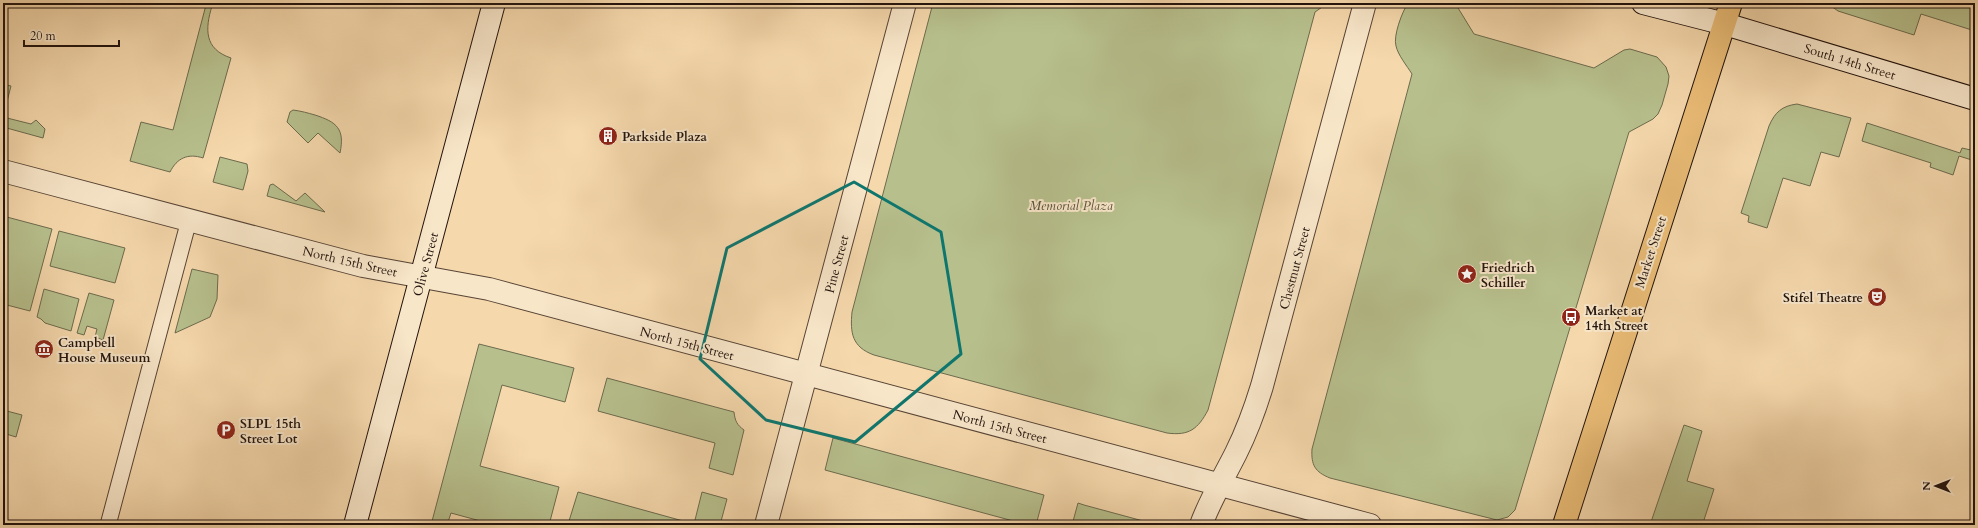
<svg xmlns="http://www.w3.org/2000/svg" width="1978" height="528" viewBox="0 0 1978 528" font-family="Cardo,serif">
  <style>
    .green { fill: #b7c08d; stroke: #6c6a4d }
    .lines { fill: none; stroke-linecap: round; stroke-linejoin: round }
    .service-casing { stroke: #574435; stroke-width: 17 }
    .minor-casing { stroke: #574435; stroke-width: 24 }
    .tertiary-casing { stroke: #574435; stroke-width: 24 }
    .secondary-casing { stroke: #22130d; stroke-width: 24 }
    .primary-casing { stroke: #22130d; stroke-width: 24 }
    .service { stroke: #f8e6c9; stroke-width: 15 }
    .minor { stroke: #f8e6c9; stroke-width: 22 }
    .tertiary { stroke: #f8e6c9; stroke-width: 22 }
    .secondary { stroke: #f8e6c9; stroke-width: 22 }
    .primary { stroke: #eabc76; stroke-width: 22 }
    .marked { fill: none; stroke: #0f766e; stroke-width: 3; stroke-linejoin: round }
    .labels { text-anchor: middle; stroke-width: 4; stroke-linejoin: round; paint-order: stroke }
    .street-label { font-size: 13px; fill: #22130d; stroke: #f8e6c9 }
    .poi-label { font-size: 13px; font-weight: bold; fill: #22130d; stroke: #f8e6c9; text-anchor: start }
    .park-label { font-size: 13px; font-style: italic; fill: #56503a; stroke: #f8e6c9 }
  </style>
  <rect width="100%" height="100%" fill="#f5d8ac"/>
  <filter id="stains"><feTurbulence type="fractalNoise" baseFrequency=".005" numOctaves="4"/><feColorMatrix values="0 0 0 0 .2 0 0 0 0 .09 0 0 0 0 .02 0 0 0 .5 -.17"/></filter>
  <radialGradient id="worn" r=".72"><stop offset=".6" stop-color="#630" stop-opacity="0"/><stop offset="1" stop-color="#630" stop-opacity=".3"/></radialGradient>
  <!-- green -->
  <g class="green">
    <path d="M933,3H1328L1315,12L1208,410C1198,429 1189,436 1167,433L874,355C852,347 850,333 852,312Z"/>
    <path d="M1408,3H1455L1474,34L1594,68L1624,50L1630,49L1657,57L1666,67L1669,76L1668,84L1662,105L1658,114L1653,119L1629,132L1515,510L1508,517L1497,520L1330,478C1315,472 1311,465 1312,449L1412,74C1407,66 1398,55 1396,46C1393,36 1402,12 1408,3Z"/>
    <path d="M1827,3H1975V31L1921,14L1914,35L1838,11Z"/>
    <path d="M206,5L212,6C205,29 204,49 231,58L203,158C188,153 177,158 170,172L130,161L141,122L173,130Z"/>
    <path d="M3,84L11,86L3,117L31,124L36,120L45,129L43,138L3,127Z"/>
    <path d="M1797,104L1851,118L1839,157L1821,152L1810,186L1783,178L1767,228L1748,222L1749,216L1741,213L1769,126C1775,112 1782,106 1797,104Z"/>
    <path d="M293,110C301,111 308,113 315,115C337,122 345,129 340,153L318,133L308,143L287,122L290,112Z"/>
    <path d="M1867,123L1960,153L1962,148L1975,151V161L1959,156L1953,175L1930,167L1931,163L1862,141Z"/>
    <path d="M220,157L247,164L248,171L243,190L213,182Z"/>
    <path d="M273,184L296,201L305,193L325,212L267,196L270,185Z"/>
    <path d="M3,216L52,229L30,311L3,304Z"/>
    <path d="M59,231L125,248L115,283L50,266Z"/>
    <path d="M192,269L218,275L217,299L210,317L175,333Z"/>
    <path d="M44,289L79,299L71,331L45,323L41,319L37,317Z"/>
    <path d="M89,293L114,300L103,340L95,337L97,329L87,326L84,335L77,333Z"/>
    <path d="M479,344L574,368L565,402L502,385L480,466L559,487L549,525H495L451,513L447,525H431Z"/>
    <path d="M607,378L734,412C735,421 737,425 744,430L733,475L709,468L715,443L598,411Z"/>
    <path d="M3,410L22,415L16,437L3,433Z"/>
    <path d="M1684,425L1702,431L1687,481L1714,489L1703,523L1707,525H1650Z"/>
    <path d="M833,438L1044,495L1036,525H1028L825,470Z"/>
    <path d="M578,492L694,524L702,492L727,499L720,525H581L569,521Z"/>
    <path d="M1078,503L1084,505L1158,525H1072Z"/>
  </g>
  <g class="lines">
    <defs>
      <path id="service" d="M108,525L189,220"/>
      <path id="minor" d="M3,171L363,266L489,289L1370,525"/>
      <g id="tertiary">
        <path d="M766,525L905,3"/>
        <path d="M1201,525C1210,500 1224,477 1236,453C1247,431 1255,409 1262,386L1365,3"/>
      </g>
      <g id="secondary">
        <path d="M1643,3L1725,24L1975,99"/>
        <path d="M355,525L494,3"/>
      </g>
      <path id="primary" d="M1564,525L1731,3"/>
    </defs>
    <!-- service casing -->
    <use href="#service" class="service-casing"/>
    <!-- minor casing -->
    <use href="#minor" class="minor-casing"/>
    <!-- tertiary casing -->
    <use href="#tertiary" class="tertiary-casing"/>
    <!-- secondary casing -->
    <use href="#secondary" class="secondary-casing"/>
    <!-- primary casing -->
    <use href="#primary" class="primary-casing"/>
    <!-- service -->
    <use href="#service" class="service"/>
    <!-- minor -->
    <use href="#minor" class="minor"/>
    <!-- tertiary -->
    <use href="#tertiary" class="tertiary"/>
    <!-- secondary -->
    <use href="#secondary" class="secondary"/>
    <!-- primary -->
    <use href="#primary" class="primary"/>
  </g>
  <!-- marked area -->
  <path class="marked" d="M854,182L941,232L961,354L855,442L766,420L700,359L727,248Z"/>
  <!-- icons -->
  <defs>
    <symbol id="building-disc" viewBox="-11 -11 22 22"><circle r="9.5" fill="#8f2418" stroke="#f8e6c9"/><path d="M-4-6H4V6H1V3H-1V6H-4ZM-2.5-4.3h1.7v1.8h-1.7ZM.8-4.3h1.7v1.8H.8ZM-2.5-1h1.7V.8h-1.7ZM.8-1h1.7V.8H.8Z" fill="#fff"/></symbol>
    <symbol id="sight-disc" viewBox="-11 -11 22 22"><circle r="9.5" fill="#8f2418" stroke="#f8e6c9"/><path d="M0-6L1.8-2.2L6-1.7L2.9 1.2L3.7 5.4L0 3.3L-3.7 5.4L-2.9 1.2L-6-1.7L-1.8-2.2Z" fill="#fff"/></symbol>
    <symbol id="theatre-disc" viewBox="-11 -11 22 22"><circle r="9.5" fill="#8f2418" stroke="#f8e6c9"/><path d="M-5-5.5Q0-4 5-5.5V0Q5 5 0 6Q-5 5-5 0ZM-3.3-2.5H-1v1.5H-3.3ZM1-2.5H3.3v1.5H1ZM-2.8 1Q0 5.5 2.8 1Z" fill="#fff"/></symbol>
    <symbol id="bus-disc" viewBox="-11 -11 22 22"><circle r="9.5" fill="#8f2418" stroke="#f8e6c9"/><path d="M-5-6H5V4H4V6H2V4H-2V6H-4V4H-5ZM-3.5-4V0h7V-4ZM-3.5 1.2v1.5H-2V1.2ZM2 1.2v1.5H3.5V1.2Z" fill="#fff"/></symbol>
    <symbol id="museum-disc" viewBox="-11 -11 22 22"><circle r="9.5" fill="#8f2418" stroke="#f8e6c9"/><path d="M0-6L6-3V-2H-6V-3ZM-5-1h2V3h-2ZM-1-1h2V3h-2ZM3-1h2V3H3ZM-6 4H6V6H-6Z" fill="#fff"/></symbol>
    <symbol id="parking-disc" viewBox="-11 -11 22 22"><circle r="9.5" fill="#8f2418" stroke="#f8e6c9"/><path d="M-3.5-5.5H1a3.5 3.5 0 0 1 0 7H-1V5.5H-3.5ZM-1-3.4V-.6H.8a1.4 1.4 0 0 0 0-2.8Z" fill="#fff"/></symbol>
  </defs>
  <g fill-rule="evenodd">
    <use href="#building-disc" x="597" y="125" width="22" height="22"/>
    <use href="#sight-disc" x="1456" y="263" width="22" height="22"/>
    <use href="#theatre-disc" x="1866" y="286" width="22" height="22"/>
    <use href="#bus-disc" x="1560" y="306" width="22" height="22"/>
    <use href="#museum-disc" x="33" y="338" width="22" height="22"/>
    <use href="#parking-disc" x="215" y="419" width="22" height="22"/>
  </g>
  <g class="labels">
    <!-- street labels -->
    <g class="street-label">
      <text transform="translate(1850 61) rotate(17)" y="5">South 14th Street</text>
      <text transform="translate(1650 252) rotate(-72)" y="5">Market Street</text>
      <text transform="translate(350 261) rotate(13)" y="5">North 15th Street</text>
      <text transform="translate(425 264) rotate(-75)" y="5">Olive Street</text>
      <text transform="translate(836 264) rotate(-75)" y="5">Pine Street</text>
      <text transform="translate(1294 268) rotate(-75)" y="5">Chestnut Street</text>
      <text transform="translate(687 343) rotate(15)" y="5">North 15th Street</text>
      <text transform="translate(1000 426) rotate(15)" y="5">North 15th Street</text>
    </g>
    <!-- poi labels -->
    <g class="poi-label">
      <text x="622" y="141">Parkside Plaza</text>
      <text x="1481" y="272">Friedrich<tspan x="1481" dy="15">Schiller</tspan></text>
      <text x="1863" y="302" text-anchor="end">Stifel Theatre</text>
      <text x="1585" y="315">Market at<tspan x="1585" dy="15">14th Street</tspan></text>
      <text x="58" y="347">Campbell<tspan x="58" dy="15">House Museum</tspan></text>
      <text x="240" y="428">SLPL 15th<tspan x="240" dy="15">Street Lot</tspan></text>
    </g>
    <!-- park labels -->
    <g class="park-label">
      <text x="1071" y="210">Memorial Plaza</text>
    </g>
  </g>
  <!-- margin -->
  <rect width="1978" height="528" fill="none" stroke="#f5d8ac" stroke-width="16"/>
  <rect x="4" y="4" width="1970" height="520" fill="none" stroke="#22130d" stroke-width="2"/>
  <rect x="8" y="8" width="1962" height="512" fill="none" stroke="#22130d"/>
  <!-- north arrow -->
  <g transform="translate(1936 486) rotate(270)" stroke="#f8e6c9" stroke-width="3" paint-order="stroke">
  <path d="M0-3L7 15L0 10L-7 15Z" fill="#22130d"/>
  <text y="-6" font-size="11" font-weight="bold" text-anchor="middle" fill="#22130d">N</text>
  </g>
  <!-- scale -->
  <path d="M24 40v6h95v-6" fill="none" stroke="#22130d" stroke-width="2"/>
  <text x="30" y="40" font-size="12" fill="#22130d" stroke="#f8e6c9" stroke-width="3" paint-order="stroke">20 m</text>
  <rect width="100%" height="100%" filter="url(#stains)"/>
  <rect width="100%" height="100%" fill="url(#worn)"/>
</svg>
